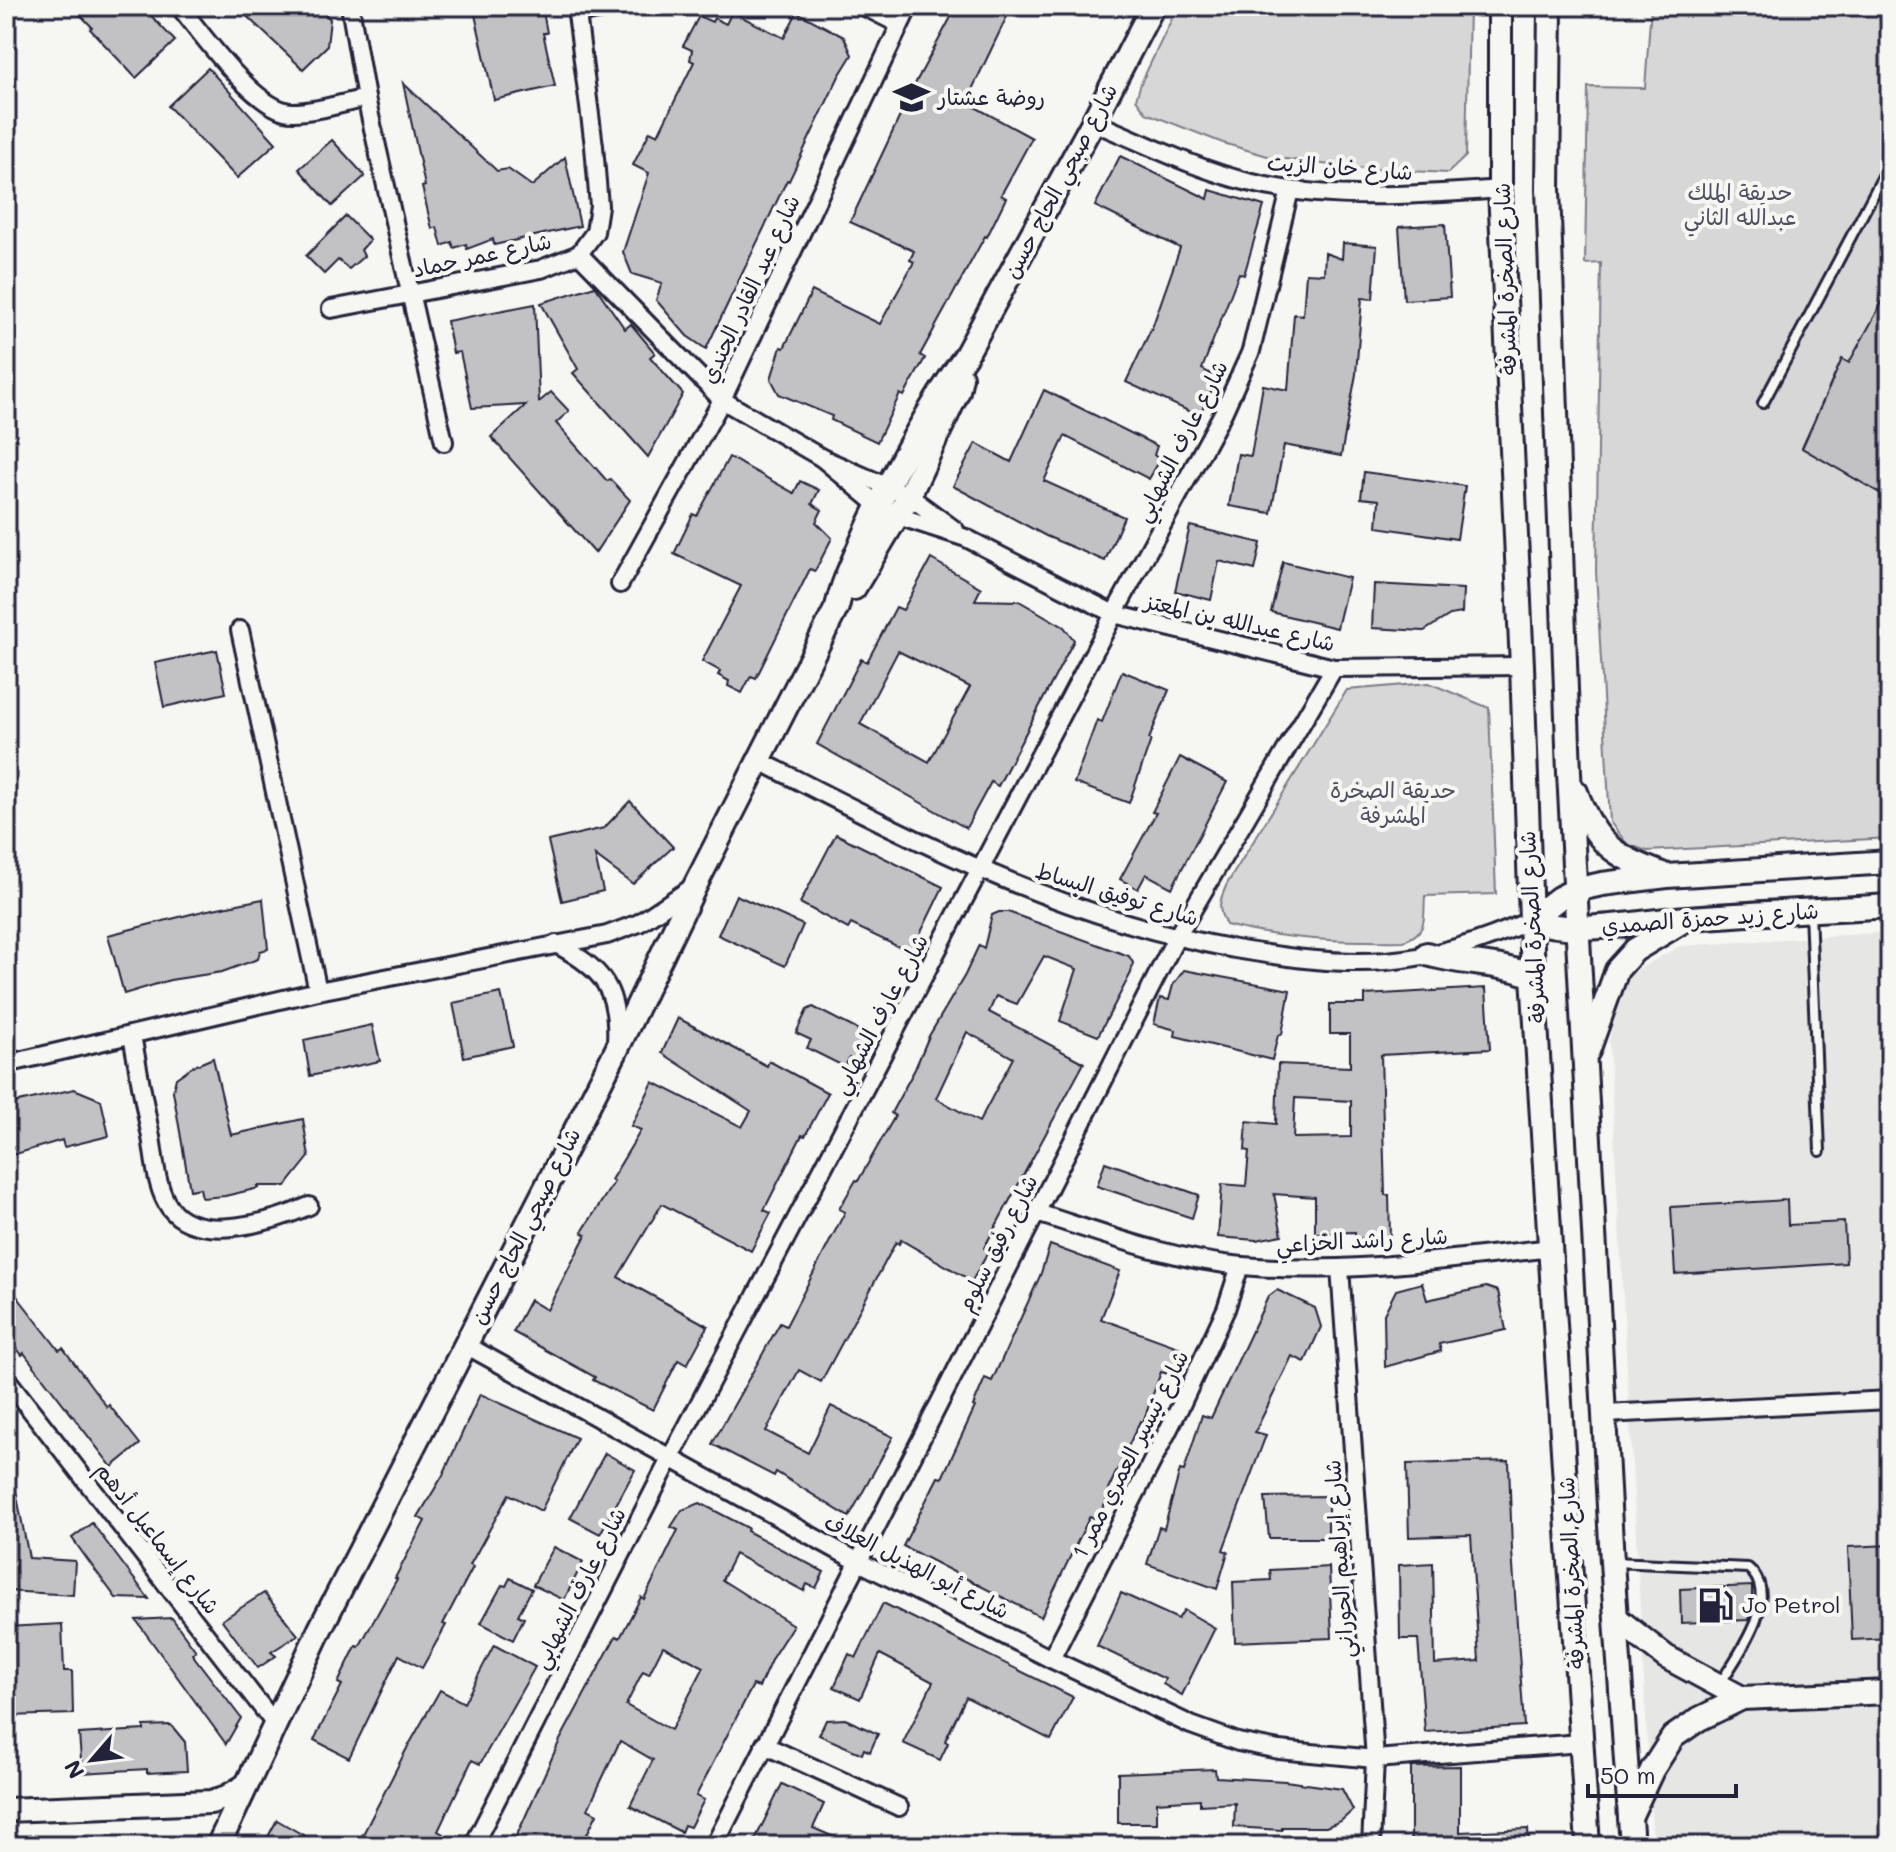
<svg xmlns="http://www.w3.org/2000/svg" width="1896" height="1852" viewBox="0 0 1896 1852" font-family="Mali,'Playpen Sans Arabic',sans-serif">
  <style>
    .built { fill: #e6e6e4 }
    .green { fill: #d7d7d7; stroke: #7c7c89; stroke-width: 2 }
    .building { fill: #c2c2c4; stroke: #22223b; stroke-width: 2; fill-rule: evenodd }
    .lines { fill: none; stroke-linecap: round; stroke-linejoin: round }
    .lane-casing { stroke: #22223b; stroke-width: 14 }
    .street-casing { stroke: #22223b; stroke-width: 22 }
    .secondary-casing { stroke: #22223b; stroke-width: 28 }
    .lane { stroke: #f6f6f2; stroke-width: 8 }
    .street { stroke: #f6f6f2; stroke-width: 16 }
    .secondary { stroke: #f6f6f2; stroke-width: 22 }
    .labels { text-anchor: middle; stroke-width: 8; stroke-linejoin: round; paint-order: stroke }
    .poi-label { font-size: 22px; fill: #22223b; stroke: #f6f6f2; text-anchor: start }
    .street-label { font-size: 22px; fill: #22223b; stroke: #f6f6f2 }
    .park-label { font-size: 22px; fill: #4f4f62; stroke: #f6f6f2 }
  </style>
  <rect width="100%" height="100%" fill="#f6f6f2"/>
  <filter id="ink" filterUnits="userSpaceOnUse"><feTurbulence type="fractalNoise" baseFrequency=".0125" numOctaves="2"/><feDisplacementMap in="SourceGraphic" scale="16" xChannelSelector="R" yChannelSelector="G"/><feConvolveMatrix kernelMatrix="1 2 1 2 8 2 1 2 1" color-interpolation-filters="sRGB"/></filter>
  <g filter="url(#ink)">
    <!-- built -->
    <path class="built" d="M1890,932V1846H1653L1609,1041L1623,978L1680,946Z"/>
    <!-- green -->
    <g class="green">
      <path d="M1178,6H1469L1466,156L1448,173L1352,168L1271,157L1223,143L1146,113L1136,99L1141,83Z"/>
      <path d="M1651,6H1890V838L1647,851L1627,844L1610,822L1596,571L1601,263L1585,264L1588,87L1645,88Z"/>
      <path d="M1429,683L1489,708L1496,894L1425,896C1423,919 1429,931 1404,941C1344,942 1284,940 1226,925C1217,908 1219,901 1227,884L1347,690Z"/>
    </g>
    <!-- building -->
    <g class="building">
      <path d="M72,6H142L175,41L136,78L90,29L92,27Z"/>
      <path d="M236,6H319L330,19L327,46L303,69Z"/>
      <path d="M497,6H542L547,33H543L555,86L494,100L474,10Z"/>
      <path d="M957,6H1012L966,102L1032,138L1001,195L1006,198L987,237L985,236L920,355L925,358L904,396L900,394L877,442L831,420L832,416L779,394L771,379L781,347L784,348L812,291L880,324L914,262L910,260L914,251L850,222L917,80Z"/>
      <path d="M732,12L784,38L797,12L844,37L852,55L839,76L789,181L787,180L706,349L687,336L656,300L662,283L632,274L623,252L649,173L633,165L650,131L658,135L694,62L690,60L692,50L683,46L699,16L712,22L714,18L726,24Z"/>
      <path d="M208,68L276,143L237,178L168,106Z"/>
      <path d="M403,83L497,171L508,169L532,186L565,157L580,226L494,245L493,239L467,249L466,244L454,248L452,242L442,246L437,227L432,229L422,187L425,186Z"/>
      <path d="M332,140L365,176L332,206L299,169Z"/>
      <path d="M1120,156L1208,199L1210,190L1264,206L1244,275L1239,273L1202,369L1218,378L1199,416L1126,382L1153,325L1180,248L1095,206Z"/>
      <path d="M346,216L370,240L361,250L364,256L349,269L338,260L324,274L306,256Z"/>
      <path d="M1445,224L1450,297L1404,300L1399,227Z"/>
      <path d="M1343,243L1377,246L1373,299L1362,298L1356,374L1341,456L1284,445L1271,513L1229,506L1238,454L1251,456L1263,385L1288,390L1294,314L1303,315L1306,273L1324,274L1325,253L1342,259Z"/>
      <path d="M595,286L625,329L631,324L655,353L650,357L683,394L648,457L573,373L578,369L541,303Z"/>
      <path d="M1890,288V499L1802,448L1842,359L1849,363Z"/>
      <path d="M535,304L539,402L551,392L569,411L556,423L607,481L610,479L630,500L595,553L491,437L526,405L472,408L460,352L453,353L447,321Z"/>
      <path d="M1044,390L1157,446L1154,455L1160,460L1149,479L1065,436L1044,481L1124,517L1105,561L1046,536L953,486L976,443L1011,462Z"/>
      <path d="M729,457L794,493L800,481L819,490L812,504L822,510L816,522L832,538L815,571L810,569L756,678L751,676L742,693L728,686L729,681L718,675L720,671L702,661L741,586L674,554L693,514L697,516Z"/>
      <path d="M1364,472L1465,486L1457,539L1377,527L1379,500L1361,498Z"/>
      <path d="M1190,526L1261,543L1255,570L1219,561L1211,600L1175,591Z"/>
      <path d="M931,559L981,588L975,600L1019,601L1064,627L1074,640L998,786L991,782L966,828L817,744L861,659L867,662L896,607L903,610ZM898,651L970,687L929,762L860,724Z"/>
      <path d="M1283,562L1349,578L1337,628L1271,612Z"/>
      <path d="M1374,584L1463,589L1462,613L1450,615L1424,631L1372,628Z"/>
      <path d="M217,650L226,693L164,707L155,663Z"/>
      <path d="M1122,671L1169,690L1149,739L1151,740L1129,803L1074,783L1097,720L1102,722Z"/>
      <path d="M1180,757L1227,782L1172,888L1146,874L1138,889L1120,879L1156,813L1152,812Z"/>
      <path d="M630,801L673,847L633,884L595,856L603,891L562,901L548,841L604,828Z"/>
      <path d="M836,834L943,887L911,953L851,924L848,929L800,903Z"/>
      <path d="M736,895L803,925L785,966L718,935Z"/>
      <path d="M263,899L268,949L260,951L258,959L222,972L170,980L124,994L108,935L203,911Z"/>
      <path d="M999,912H1008L1129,956L1133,963L1131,973L1098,1036L1060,1021L1077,969L1044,956L1017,1004L996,996L989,1012L1084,1063L984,1248L989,1251L972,1281L901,1240L899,1244L896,1242L821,1382L799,1370L766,1431L808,1453L831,1406L893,1437L849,1517L776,1472L774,1476L712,1444L780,1323L786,1326L845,1212L839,1209L856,1180L858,1181L895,1116L891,1113L915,1069L929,1036L965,975L979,945L984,948L992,915ZM967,1032L1013,1058L979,1122L936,1098Z"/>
      <path d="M1184,970L1290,990L1282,1034L1278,1035L1272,1060L1175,1036L1176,1030L1154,1024L1160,998L1169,1000L1173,985Z"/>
      <path d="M1486,988L1490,1049L1381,1055L1385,1195H1389L1390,1237L1355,1239V1232L1315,1233V1197L1274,1194L1282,1235L1256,1240L1218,1237L1222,1184L1246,1186L1249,1151L1245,1150L1247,1121L1276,1124L1278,1064L1350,1067V1034H1330V1004H1365V995ZM1295,1098L1351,1101V1137L1293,1138Z"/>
      <path d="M501,993L513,1046L464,1057L453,1003Z"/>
      <path d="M813,1007L874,1038L861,1064L849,1058L845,1067L807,1048L811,1040L796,1033L807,1010Z"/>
      <path d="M678,1018L767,1066L769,1061L828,1093L805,1136L802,1135L764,1210L771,1213L751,1251L662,1204L618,1277L708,1326L687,1365L678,1360L653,1410L593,1380L595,1377L513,1332L530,1300L547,1310L586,1235L582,1232L614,1182L611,1180L641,1130L631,1126L653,1082L742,1127L751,1111L662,1053Z"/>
      <path d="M372,1025L380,1061L310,1076L304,1040Z"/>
      <path d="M213,1058L231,1135L303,1119L309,1157L286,1186H258L259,1188L225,1196L202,1198L200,1188L190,1190L173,1091L176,1078L192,1067Z"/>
      <path d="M74,1089L101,1100L109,1136L64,1147L62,1140L6,1157V1105Z"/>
      <path d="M1105,1162L1199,1195L1192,1218L1097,1186Z"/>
      <path d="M1787,1200L1788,1225L1844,1222L1846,1263L1675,1274L1671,1207Z"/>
      <path d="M1050,1245L1120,1271L1101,1319L1181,1348L1172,1375L1161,1372L1143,1422L1140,1421L1107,1492L1110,1493L1098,1520L1090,1516L1041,1617L903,1546L938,1477L942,1478L975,1407L973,1406L985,1378L992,1381L1040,1276Z"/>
      <path d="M6,1282L59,1350L63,1348L107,1407L109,1405L140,1444L112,1467L24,1353L22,1355L6,1335Z"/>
      <path d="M1422,1283L1427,1300L1486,1287L1498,1291L1506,1330L1439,1344L1441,1351L1385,1367L1384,1314L1396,1290Z"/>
      <path d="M1277,1290L1315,1308L1321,1327L1305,1362L1292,1356L1255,1432L1266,1435L1223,1550L1228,1552L1217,1589L1147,1564L1159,1527L1164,1529L1180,1470L1184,1471L1202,1415L1211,1418L1268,1297Z"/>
      <path d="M480,1394L577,1438L541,1511L509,1494L470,1565L473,1567L443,1624L446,1625L422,1668L399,1655L349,1758L314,1740L342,1685L338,1683L356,1646L359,1647L397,1579L395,1578L425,1521L418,1517L443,1475Z"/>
      <path d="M605,1453L635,1470L600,1534L570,1518Z"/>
      <path d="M1509,1461L1512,1551L1524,1726L1425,1732L1418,1639H1400L1399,1565L1433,1563L1435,1664L1479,1661L1471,1535L1409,1537L1407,1464Z"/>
      <path d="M6,1481H14L29,1558L75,1561L73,1595L6,1591Z"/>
      <path d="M1328,1496V1538H1269L1265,1497Z"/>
      <path d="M700,1503L748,1528L747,1531L824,1572L816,1588L807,1584L804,1591L735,1554L722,1580L793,1625L772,1658L759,1687L753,1685L696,1796L704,1800L690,1827L684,1825L681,1832L630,1806L653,1760L620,1741L588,1809L597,1814L581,1846H512L560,1740L616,1636L620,1638L641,1597L644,1599L678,1530L671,1527L682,1510ZM663,1646L704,1667L671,1730L626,1705L643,1671L649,1674Z"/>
      <path d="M92,1523L149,1599L116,1598L87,1559L72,1538Z"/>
      <path d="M1890,1545V1638L1852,1640L1848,1547Z"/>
      <path d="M554,1547L583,1562L564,1600L533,1585Z"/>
      <path d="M1329,1567L1332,1638L1235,1642L1233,1582L1271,1580L1270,1570Z"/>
      <path d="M510,1578L532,1589L518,1615L524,1618L513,1640L481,1623L502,1585L506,1586Z"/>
      <path d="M1752,1586V1605L1748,1620L1681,1623L1680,1589Z"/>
      <path d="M264,1593L298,1635L271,1652L276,1656L258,1668L222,1620Z"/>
      <path d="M1121,1593L1178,1619L1184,1610L1215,1628L1182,1695L1163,1684L1165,1679L1097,1646Z"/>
      <path d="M883,1603L1073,1697L1051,1740L966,1697L945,1741L948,1743L940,1760L903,1743L933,1682L880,1654L860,1699L834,1687L849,1654L856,1658Z"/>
      <path d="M172,1618L196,1651L192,1654L241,1718L226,1744L136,1620Z"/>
      <path d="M62,1624L64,1671H72L73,1714L7,1716L6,1627Z"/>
      <path d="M494,1645L535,1667L480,1764L472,1760L438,1831L443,1834L437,1846H357L405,1752L440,1690L464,1703Z"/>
      <path d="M845,1719L878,1734L870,1752L864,1749L862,1754L819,1735L826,1720Z"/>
      <path d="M171,1725L185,1742L187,1771L147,1773V1769L82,1773L79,1734L144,1730V1726Z"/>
      <path d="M1460,1766V1832L1528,1829L1529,1846H1411V1767Z"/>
      <path d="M1215,1769L1216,1777L1285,1781L1342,1789L1353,1810L1341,1821L1326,1827H1282V1830L1234,1827L1235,1803L1200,1805V1799L1157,1802V1823H1118V1773Z"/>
      <path d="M782,1784L824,1804L813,1828L855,1846H752Z"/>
      <path d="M277,1820L322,1846H263Z"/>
    </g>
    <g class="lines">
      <defs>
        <g id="lane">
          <path d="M1763,403L1890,163"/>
          <path d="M1810,912L1820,1151"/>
          <path d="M1614,1562L1748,1568C1783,1596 1737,1657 1719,1685"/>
        </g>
        <g id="street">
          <path d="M179,6C202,34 250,102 285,111C301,116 348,102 366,98"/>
          <path d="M350,6L366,98L444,442"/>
          <path d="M863,6L899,24"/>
          <path d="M577,14L619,6"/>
          <path d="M1093,122C1144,143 1195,169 1248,182C1328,202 1419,195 1500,189"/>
          <path d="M579,254L722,400L822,458L909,496L955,530"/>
          <path d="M331,309L541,269L579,254L595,232L599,206L594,146L576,6"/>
          <path d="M822,458L878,505L898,516L966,538L1114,614L1334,668L1522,666"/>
          <path d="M620,584L722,400L909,6"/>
          <path d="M240,630L318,991"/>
          <path d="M760,761C916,841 1061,918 1235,949C1284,957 1336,965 1386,961C1436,957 1485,941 1531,920"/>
          <path d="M556,944C603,969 619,989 616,1043"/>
          <path d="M132,1035C138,1069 144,1103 151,1137C155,1160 156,1189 170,1208C198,1245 275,1221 309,1206"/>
          <path d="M6,1064L318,991L607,935L639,923L690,889"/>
          <path d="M1037,1213C1104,1234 1172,1260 1243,1266C1345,1275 1450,1259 1552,1248"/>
          <path d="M1340,1268L1375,1759L1371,1846"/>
          <path d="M464,1344L857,1561L1051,1659L1191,1725L1238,1742L1279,1750L1375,1759L1581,1743"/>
          <path d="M6,1378L275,1724"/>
          <path d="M1604,1414L1890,1400"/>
          <path d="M1051,1659L1181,1405L1226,1309L1240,1266"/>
          <path d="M764,1745L899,1807"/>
          <path d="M473,1846L670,1459L1114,614L1223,413L1251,351L1290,190"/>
          <path d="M714,1846L1176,938L1334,668"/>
        </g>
        <g id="secondary">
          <path d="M1500,6V189L1522,666L1533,976L1588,1846"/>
          <path d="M1550,6L1548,189L1569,773L1612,1562L1632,1846"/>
          <path d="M854,588L909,496L958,391L961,377"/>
          <path d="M1576,792C1595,844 1613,855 1662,874"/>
          <path d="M1890,862L1667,876L1602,884L1575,890L1559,898L1531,920C1576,937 1640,921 1688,918C1755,913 1823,910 1890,906"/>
          <path d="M1427,954C1462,965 1498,962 1533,976"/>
          <path d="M1588,1051L1617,970L1635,950L1683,921"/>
          <path d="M1616,1618L1666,1657L1742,1698"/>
          <path d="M6,1810L211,1802L227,1797L245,1786"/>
          <path d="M1630,1817L1652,1770L1673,1737L1699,1719L1742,1698L1890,1692"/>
          <path d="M218,1846L320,1629L615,1053L695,886L837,607C843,581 855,557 866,532C894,471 927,410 966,355L1093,122L1153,6"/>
        </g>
      </defs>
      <!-- lane casing -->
      <use href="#lane" class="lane-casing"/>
      <!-- street casing -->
      <use href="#street" class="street-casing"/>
      <!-- secondary casing -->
      <use href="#secondary" class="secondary-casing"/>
      <!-- lane -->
      <use href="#lane" class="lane"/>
      <!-- street -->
      <use href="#street" class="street"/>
      <!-- secondary -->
      <use href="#secondary" class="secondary"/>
    </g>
  </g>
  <!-- icons -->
  <defs>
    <symbol id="school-bare" viewBox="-9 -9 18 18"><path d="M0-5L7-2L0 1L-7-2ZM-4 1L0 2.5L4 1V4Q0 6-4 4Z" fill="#22223b" stroke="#f6f6f2" stroke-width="2.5" paint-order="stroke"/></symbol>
    <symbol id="fuel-bare" viewBox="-9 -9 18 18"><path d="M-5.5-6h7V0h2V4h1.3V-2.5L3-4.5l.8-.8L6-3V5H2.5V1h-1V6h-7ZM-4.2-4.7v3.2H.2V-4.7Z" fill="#22223b" stroke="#f6f6f2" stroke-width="2.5" paint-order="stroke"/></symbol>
  </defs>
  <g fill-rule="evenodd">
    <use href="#school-bare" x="886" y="72" width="51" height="51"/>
    <use href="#fuel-bare" x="1690" y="1580" width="51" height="51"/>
  </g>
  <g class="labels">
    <!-- poi labels -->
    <g class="poi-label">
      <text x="938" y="105">روضة عشتار</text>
      <text x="1742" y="1613">Jo Petrol</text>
    </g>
    <!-- street labels -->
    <g class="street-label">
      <text transform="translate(1340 167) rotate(4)" y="8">شارع خان الزيت</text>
      <text transform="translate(1060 181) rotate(-62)" y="8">شارع صبحي الحاج حسن</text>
      <text transform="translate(482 255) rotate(-12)" y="8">شارع عمر حماد</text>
      <text transform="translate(1505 279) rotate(-92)" y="8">شارع الصخرة المشرفة</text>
      <text transform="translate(750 289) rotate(-65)" y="8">شارع عبد القادر الجندي</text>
      <text transform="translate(1181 441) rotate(-63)" y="8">شارع عارف الشهابي</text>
      <text transform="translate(1240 622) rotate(13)" y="8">شارع عبدالله بن المعتز</text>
      <text transform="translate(1117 894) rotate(17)" y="8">شارع توفيق البساط</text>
      <text transform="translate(1710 918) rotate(-4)" y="8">شارع زيد حمزة الصمدي</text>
      <text transform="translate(1532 927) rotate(-93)" y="8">شارع الصخرة المشرفة</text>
      <text transform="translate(880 1014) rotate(-62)" y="8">شارع عارف الشهابي</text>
      <text transform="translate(525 1226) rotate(-63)" y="8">شارع صبحي الحاج حسن</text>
      <text transform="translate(1362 1240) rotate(-3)" y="8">شارع راشد الخزاعي</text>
      <text transform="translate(997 1243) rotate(-63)" y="8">شارع رفيق سلوم</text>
      <text transform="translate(1130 1454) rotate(-63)" y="8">شارع تيسير العمري ممر 1</text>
      <text transform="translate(158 1538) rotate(52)" y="8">شارع إسماعيل أدهم</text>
      <text transform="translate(1339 1559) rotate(-94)" y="8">شارع إبراهيم الحوراني</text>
      <text transform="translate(917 1566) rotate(27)" y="8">شارع أبو الهذيل العلاف</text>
      <text transform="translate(1571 1573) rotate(-93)" y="8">شارع الصخرة المشرفة</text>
      <text transform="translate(579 1588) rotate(-63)" y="8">شارع عارف الشهابي</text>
    </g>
    <!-- park labels -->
    <g class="park-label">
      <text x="1740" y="200">حديقة الملك<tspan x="1740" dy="25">عبدالله الثاني</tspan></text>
      <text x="1393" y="798">حديقة الصخرة<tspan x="1393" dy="25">المشرفة</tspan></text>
    </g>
  </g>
  <!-- margin -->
  <rect width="1896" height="1852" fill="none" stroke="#f6f6f2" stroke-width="32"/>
  <rect x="16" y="16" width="1864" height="1820" fill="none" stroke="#22223b" stroke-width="3" filter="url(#ink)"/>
  <!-- north arrow -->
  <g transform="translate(92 1760) rotate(242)" stroke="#f6f6f2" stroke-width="6" paint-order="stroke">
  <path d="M0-6L14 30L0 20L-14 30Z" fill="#22223b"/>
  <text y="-12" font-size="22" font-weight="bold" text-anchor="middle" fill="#22223b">N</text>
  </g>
  <!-- scale -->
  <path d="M1588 1784v12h148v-12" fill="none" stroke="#22223b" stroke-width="4"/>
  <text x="1600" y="1784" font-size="24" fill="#22223b" stroke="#f6f6f2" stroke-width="6" paint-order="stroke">50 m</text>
</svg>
